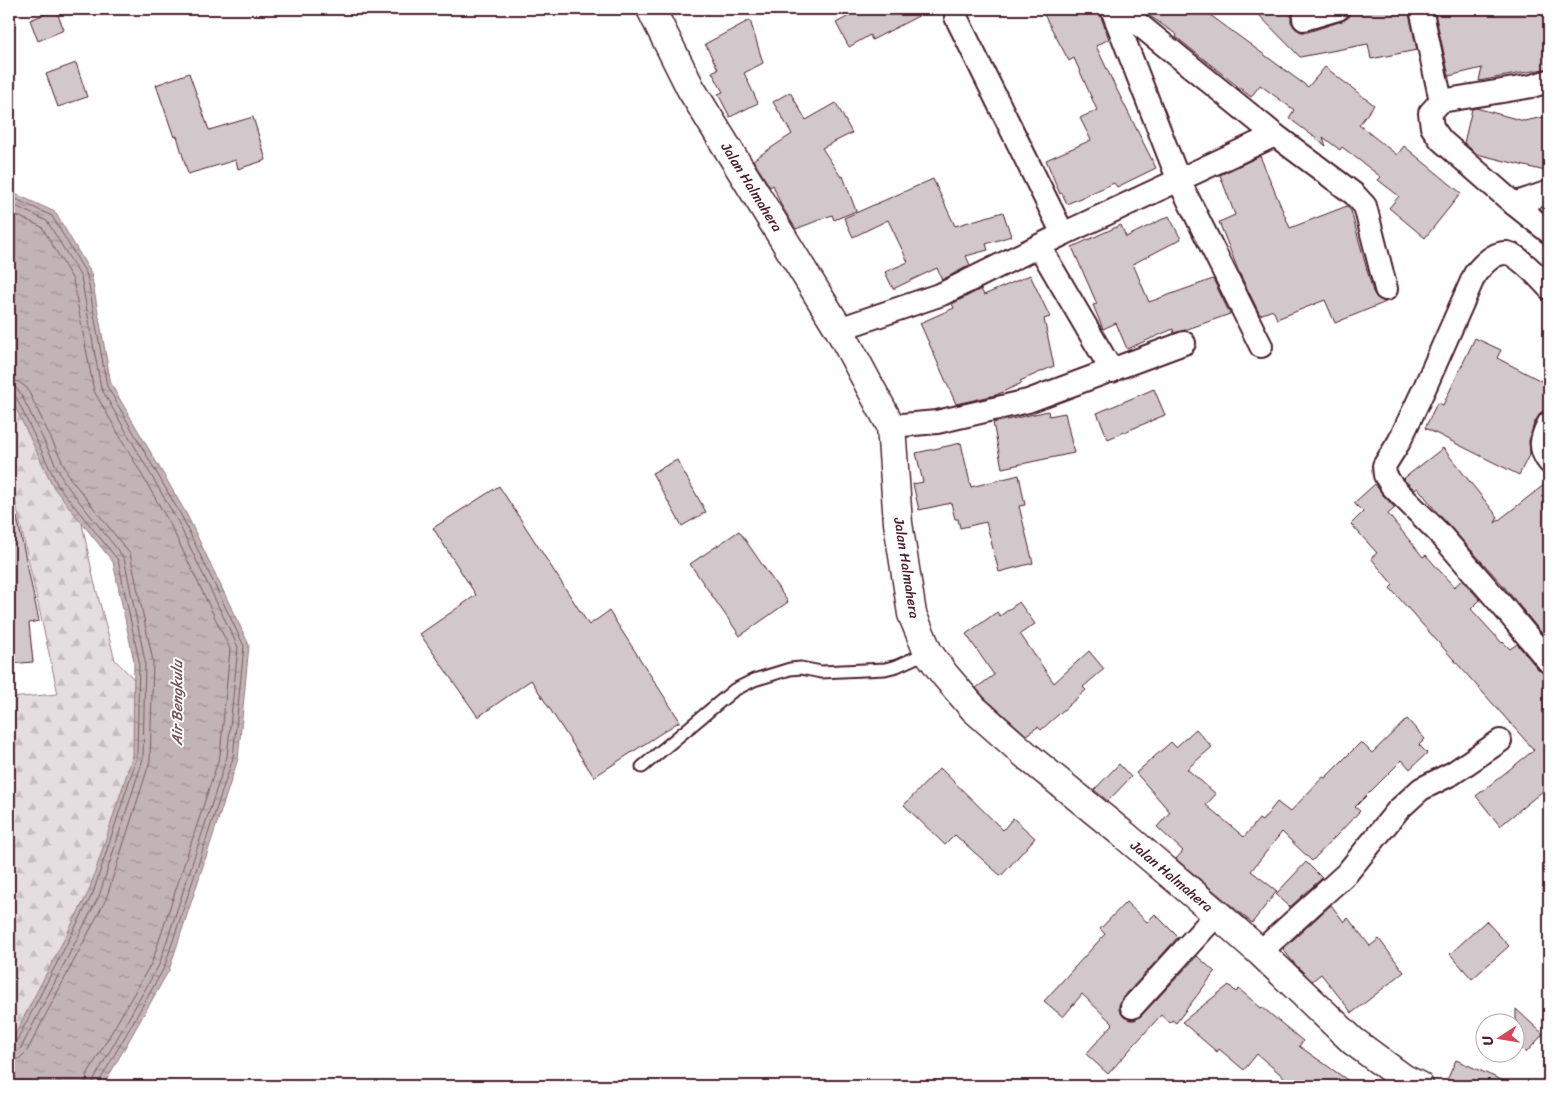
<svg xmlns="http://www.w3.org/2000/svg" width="1558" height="1095" viewBox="0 0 1558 1095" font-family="Sriracha,sans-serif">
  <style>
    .forest { fill: url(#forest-firs); stroke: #987e86 }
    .water { fill: url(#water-ripples); stroke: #91787e }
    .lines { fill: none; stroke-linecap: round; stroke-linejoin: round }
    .shore { stroke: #7a5a63; stroke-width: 1 }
    .building { fill: #d2c7cb; stroke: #4a1f2b }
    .lane-casing { stroke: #4a1f2b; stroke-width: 15 }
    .street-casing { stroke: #4a1f2b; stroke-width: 26 }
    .primary-casing { stroke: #4a1f2b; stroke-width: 31 }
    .lane { stroke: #fff; stroke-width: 11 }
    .street { stroke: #fff; stroke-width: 22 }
    .primary { stroke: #fff; stroke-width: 28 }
    .labels { text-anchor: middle; stroke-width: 4; stroke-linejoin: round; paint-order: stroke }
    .street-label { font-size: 14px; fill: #4a1f2b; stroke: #fff }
    .water-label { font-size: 15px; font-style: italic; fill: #74535c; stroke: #fff }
  </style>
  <defs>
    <pattern id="forest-firs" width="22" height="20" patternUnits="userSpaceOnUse" patternTransform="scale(1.25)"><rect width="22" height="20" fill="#e5dee0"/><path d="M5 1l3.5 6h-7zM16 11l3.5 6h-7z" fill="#c6bec0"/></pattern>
    <pattern id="water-ripples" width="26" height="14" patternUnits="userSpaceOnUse" patternTransform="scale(1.25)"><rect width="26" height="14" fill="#c1b3b6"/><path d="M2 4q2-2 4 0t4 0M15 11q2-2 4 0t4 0" fill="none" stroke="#9f9194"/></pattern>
  </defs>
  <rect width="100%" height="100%" fill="#fff"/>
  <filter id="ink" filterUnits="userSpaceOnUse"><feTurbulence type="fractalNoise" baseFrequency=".02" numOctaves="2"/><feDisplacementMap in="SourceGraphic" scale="10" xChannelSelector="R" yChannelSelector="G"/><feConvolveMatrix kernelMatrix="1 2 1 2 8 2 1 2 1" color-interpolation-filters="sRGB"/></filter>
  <g filter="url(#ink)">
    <!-- forest -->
    <path class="forest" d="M9,351L79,509L94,581L115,660L169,714L20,1086H9V698L58,694L9,473Z"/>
    <!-- water -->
    <path class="water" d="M9,191L55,212L91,273L111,384L187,515L249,645L238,759L169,970L103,1086H9V1046L89,891L133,755L134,661L113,562L54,488L9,394Z"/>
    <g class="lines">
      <!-- shore -->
      <g class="shore">
        <path d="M9,196L52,216L87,275L107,386L182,517L244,646L233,758L164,968L99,1082V1086"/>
        <path d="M9,203L47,221L81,277L101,388L177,520L238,647L227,757L159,965L94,1079L92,1086"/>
        <path d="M9,212L42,227L73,280L94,391L170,524L230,649L220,755L152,962L87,1075L85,1086"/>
        <path d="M9,380L19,382L27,388L70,478L130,554L153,661L150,761L106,899L27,1051L19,1059L9,1061"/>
        <path d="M9,387L16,388L21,394L64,482L124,558L145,661L143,759L99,896L21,1048L15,1053L9,1054"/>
        <path d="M9,393L13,394L16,397L58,486L118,560L139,661L137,757L93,893L15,1044L13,1047H9"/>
      </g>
    </g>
    <!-- building -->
    <g class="building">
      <path d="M858,9H932L872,40L870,35L849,47L836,23L858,11Z"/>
      <path d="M1041,9H1098L1109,39L1096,46L1115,86L1156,168L1117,187L1114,183L1067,204L1062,193L1060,194L1046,160L1091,140L1080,118L1097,110L1074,58L1069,61Z"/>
      <path d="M1140,9H1202L1308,87L1325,67L1374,105L1359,125L1397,155L1404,146L1461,193L1425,238L1389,208L1399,196L1378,180L1381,177L1342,147L1340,150L1323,137L1326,146L1289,118L1294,110L1260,85L1251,97L1176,37L1177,35Z"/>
      <path d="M1253,9H1296L1291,15V22L1295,28L1301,32H1308L1342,21L1348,18L1351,9H1408L1417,50L1371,59L1368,44L1300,57Z"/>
      <path d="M1434,9H1549V68L1479,81L1482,68L1449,76Z"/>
      <path d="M56,10L64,30L38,41L30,20Z"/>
      <path d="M750,20L763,63L744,73L758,103L730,117L718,94L723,92L712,72L718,69L705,44Z"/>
      <path d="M76,63L87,97L58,107L46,74Z"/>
      <path d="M189,73L209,130L253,117L266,160L238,169L236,160L188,174L177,136L174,137L156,85Z"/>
      <path d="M790,92L806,120L836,103L852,133L822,148L841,177L843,176L856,211L834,220L832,215L796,229L781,205L773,185L770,187L753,160L792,134L773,102Z"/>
      <path d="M1476,108L1524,121L1549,116V172L1477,154L1464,143L1472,109Z"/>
      <path d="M1260,156L1290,228L1347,206L1351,211L1373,292L1377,298L1386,302L1335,323L1325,300L1277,319L1273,310L1260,315L1238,270L1219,222L1235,215L1220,175Z"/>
      <path d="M933,179L955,226L1003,212L1011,236L986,244L988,250L966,256L970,265L942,280L937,268L893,289L885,272L908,262L888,220L853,237L844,218Z"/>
      <path d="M1169,216L1181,239L1133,264L1149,302L1213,279L1230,314L1185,330L1174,333L1173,329L1127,349L1116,323L1103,329L1093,305L1097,304L1072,247L1121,225L1126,237Z"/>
      <path d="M1030,275L1050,317L1044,319L1054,366L1020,381L1022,383L996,395L956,404L920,323L954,308L952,304L981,289L984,295Z"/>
      <path d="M1475,338L1501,350L1497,358L1549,385V410L1541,412L1534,423L1529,441L1530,453L1519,475L1425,428L1437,403L1443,405Z"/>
      <path d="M1154,389L1165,415L1108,439L1097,413Z"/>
      <path d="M1048,411L1049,416L1065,413L1074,453L1002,468L993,423Z"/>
      <path d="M961,443L971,487L1019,475L1025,505L1019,506L1033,563L999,572L986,522L960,528L958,519H955L951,503L919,510L913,484L923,482L916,453Z"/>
      <path d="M1443,448L1498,517L1495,523L1549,481V642L1501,583L1436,511L1418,488L1415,490L1403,479Z"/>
      <path d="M677,460L706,512L682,526L652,473Z"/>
      <path d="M1375,484L1383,495L1395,508L1388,514L1423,557L1426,555L1454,587L1462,580L1480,600L1471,609L1502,643L1503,642L1510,649L1517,644L1539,670L1544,674L1549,675V786L1500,826L1476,796L1534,750L1390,588L1393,585L1371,558L1377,553L1351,524L1363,512L1354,503Z"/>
      <path d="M499,486L589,625L609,611L680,721L594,777L531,680L478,717L420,634L476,595L433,528Z"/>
      <path d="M17,517L39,621L29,623L33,662L9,664V518Z"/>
      <path d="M739,531L788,602L740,636L690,564Z"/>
      <path d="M1019,602L1035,624L1020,634L1054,683L1089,651L1104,669L1083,687L1086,690L1041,730L1038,727L1026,735L985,698L976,688L994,675L966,634L997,612L1000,616Z"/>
      <path d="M1407,719L1425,739L1419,745L1427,753L1410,769L1402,760L1355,807L1360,811L1312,861L1282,832L1251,871L1277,891L1252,923L1176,859L1183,851L1157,827L1170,812L1136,773L1171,742L1176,747L1196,729L1212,747L1187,769L1216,794L1206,805L1244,837L1259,819L1262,821L1277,802L1290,812L1323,777L1325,778L1361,742L1372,753Z"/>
      <path d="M1119,764L1131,777L1108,801L1094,790Z"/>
      <path d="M940,768L1003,830L1013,818L1035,838L1001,876L955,835L945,845L904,805Z"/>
      <path d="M1306,862L1322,878L1290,907L1276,894Z"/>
      <path d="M1126,902L1147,922L1155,914L1178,937L1122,999L1119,1005V1010L1124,1017L1130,1020H1135L1141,1016L1197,956L1215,972L1176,1023L1172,1020L1170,1023L1161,1015L1108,1074L1086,1054L1113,1024L1082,994L1063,1017L1044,1001L1105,934L1100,929Z"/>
      <path d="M1331,905L1344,922L1348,918L1370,946L1379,939L1404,972L1352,1013L1321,974L1312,981L1293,962L1283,949Z"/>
      <path d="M1486,921L1509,946L1472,979L1450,954Z"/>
      <path d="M1229,985L1236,992L1239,989L1261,1008L1262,1007L1303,1041L1299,1046L1356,1086H1281L1286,1079L1257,1054L1244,1070L1219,1049L1217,1052L1182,1022Z"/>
      <path d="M1516,1009L1543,1034L1526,1053L1516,1043Z"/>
      <path d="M1456,1060L1515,1086H1462L1447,1080Z"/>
    </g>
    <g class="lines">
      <defs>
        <path id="lane" d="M642,767L734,690L754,680L790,669L801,668L821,672L885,669L897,666L928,652"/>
        <g id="street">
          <path d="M956,9V17L1063,234"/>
          <path d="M1112,9L1179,181L1261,346"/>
          <path d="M1120,9L1275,135"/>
          <path d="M1421,9L1441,101L1430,113L1432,127L1441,140L1514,204L1549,232"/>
          <path d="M1304,19L1338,9"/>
          <path d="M1441,101L1532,86L1549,81"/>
          <path d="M1514,204L1549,192"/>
          <path d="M1039,246L1112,371"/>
          <path d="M1549,288C1542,280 1535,273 1527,266C1521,261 1514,254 1507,253C1494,252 1482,265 1475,274L1425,387L1399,442L1384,466L1385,475L1392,486L1440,534L1500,603L1549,662"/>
          <path d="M839,329L942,294L1063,234L1275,135L1354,194L1365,206L1386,289"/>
          <path d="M1549,423C1541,438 1538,448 1549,462"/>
          <path d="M891,426L937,422L1028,401L1184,343"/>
          <path d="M1260,952L1347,873L1398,810L1421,789L1453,773L1500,741"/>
          <path d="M1132,1007L1217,914"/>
        </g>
        <path id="primary" d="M651,9L691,89L839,329L891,426L898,523L912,614L928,652L944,674L974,709L1027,756L1123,834L1217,914L1260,952L1353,1041L1403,1078L1419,1086"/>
      </defs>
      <!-- lane casing -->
      <use href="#lane" class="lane-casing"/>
      <!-- street casing -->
      <use href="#street" class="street-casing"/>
      <!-- primary casing -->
      <use href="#primary" class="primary-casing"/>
      <!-- lane -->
      <use href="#lane" class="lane"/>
      <!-- street -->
      <use href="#street" class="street"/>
      <!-- primary -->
      <use href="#primary" class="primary"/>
    </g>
  </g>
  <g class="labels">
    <!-- street labels -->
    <g class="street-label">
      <text transform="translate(752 187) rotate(58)" y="5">Jalan Halmahera</text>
      <text transform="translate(907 568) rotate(81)" y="5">Jalan Halmahera</text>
      <text transform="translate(1172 876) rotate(40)" y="5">Jalan Halmahera</text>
    </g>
    <!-- water labels -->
    <g class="water-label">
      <text transform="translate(177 703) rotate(-90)" y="5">Air Bengkulu</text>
    </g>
  </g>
  <!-- margin -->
  <rect width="1558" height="1095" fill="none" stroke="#fff" stroke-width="30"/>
  <rect x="15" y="15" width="1528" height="1065" fill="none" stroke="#4a1f2b" stroke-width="2" filter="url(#ink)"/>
  <!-- north arrow -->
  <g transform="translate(1500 1038) rotate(258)"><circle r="24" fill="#ffffff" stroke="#b7a5aa"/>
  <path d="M0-4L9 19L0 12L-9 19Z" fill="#d1495b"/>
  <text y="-8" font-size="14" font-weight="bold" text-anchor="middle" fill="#4a1f2b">U</text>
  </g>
</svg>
